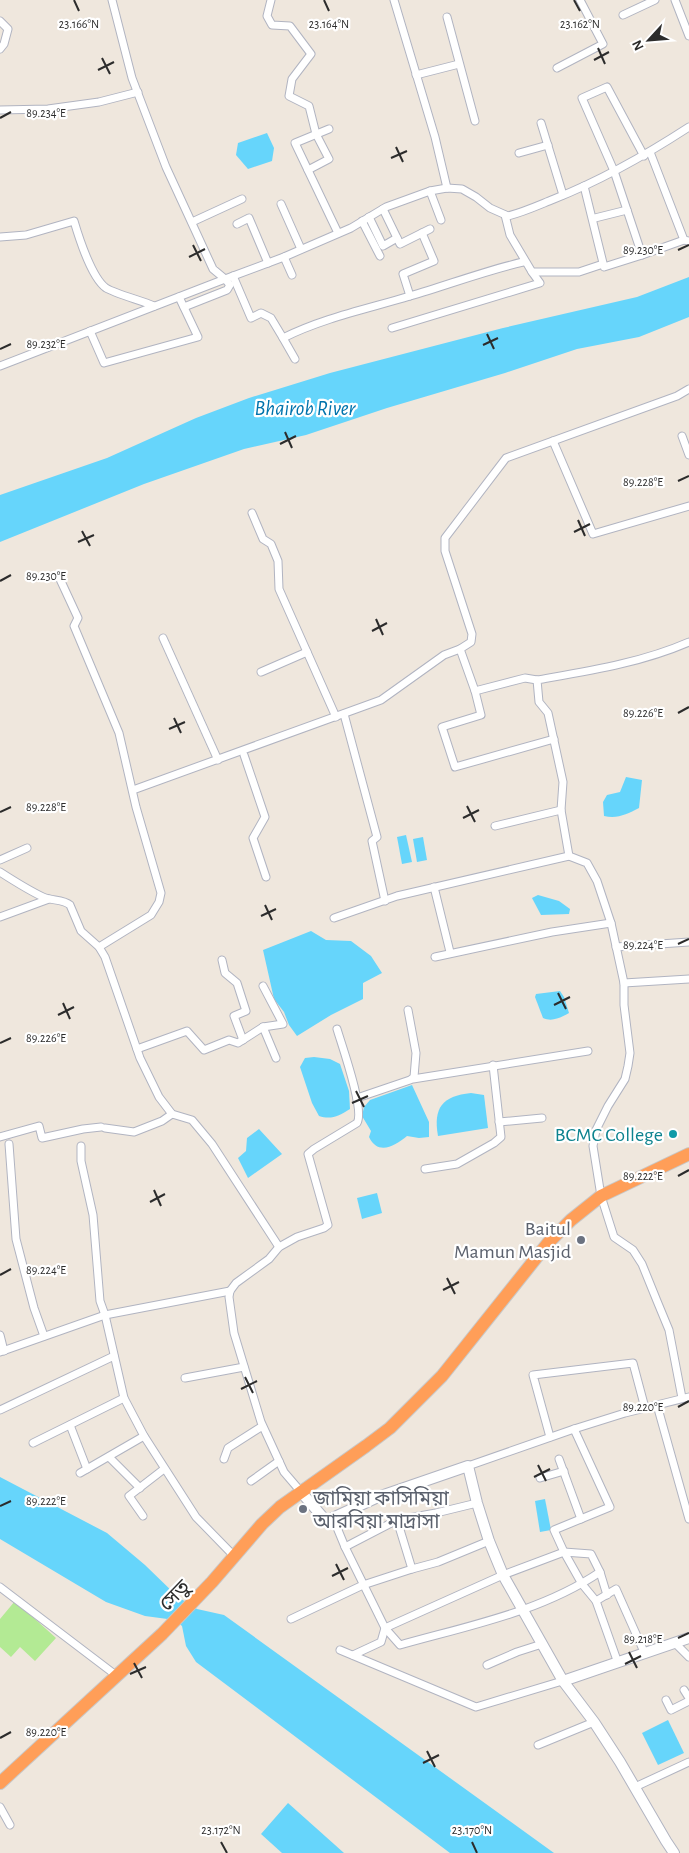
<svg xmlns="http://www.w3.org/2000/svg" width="689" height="1853" viewBox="0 0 689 1853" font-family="'Alegreya Sans','Noto Sans Bengali',sans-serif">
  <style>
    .green { fill: #b3ea94 }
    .water { fill: #66d5fb }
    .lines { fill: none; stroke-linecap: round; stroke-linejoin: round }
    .street-casing { stroke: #b1b4c1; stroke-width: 9 }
    .secondary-casing { stroke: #b1b4c1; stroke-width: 12 }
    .highway-casing { stroke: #c8c8c8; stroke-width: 14 }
    .street { stroke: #fff; stroke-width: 7 }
    .secondary { stroke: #fff; stroke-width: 10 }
    .highway { stroke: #ff9e58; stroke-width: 12 }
    .ticks { fill: none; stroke: #2c2c2c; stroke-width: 2 }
    .culture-dot { fill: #0f9aa8; stroke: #fff; stroke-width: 2 }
    .worship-dot { fill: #6b7280; stroke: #fff; stroke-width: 2 }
    .labels { text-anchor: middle; stroke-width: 4.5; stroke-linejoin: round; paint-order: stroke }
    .culture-label { font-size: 20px; fill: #0d838f; stroke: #fff; text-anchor: end }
    .worship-label { font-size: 20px; fill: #5b616d; stroke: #fff; text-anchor: end }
    .street-label { font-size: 20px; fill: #2c2c2c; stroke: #fff }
    .water-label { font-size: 21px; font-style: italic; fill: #0073ac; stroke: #fff }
    .ticks-label { font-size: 12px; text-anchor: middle; fill: #2c2c2c; stroke: #fff; stroke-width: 4.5; stroke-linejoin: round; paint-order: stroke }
  </style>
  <rect width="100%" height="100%" fill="#efe7dd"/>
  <!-- green -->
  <path class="green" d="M15,1601L56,1638L35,1661L20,1647L11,1657L0,1647V1619Z"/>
  <!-- water -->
  <g class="water">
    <path d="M267,133L274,148L272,161L248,169L236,155L238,143Z"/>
    <path d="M689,277V317L639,337L577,349L505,373L387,408L306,435L244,449L144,484L0,542V495L107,458L196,418L249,398L330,373L503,328L637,297Z"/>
    <path d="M626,777L642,780L639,808C627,814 618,819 604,816L603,802L607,795L620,792Z"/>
    <path d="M406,835L412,862L402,864L397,837Z"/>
    <path d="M423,837L427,860L417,862L413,839Z"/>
    <path d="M538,895L559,901L570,909L569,914L541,915L532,898Z"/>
    <path d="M311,931L326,940L351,941L371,956L382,973L363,983V999L331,1015L297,1036L289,1025L284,1012L274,999L263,950Z"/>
    <path d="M560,991L564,997L569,1013C560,1018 552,1022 543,1018L535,997L536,994Z"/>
    <path d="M314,1057L330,1059L340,1064L349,1091L350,1109C339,1116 331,1120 319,1116L312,1103L300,1067L305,1058Z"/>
    <path d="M412,1085L429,1122V1137L419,1138L407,1136C395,1146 378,1156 369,1137L371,1131L362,1116L364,1107L370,1100Z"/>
    <path d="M471,1093L484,1095L488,1128L438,1136C433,1108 442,1096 471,1093Z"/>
    <path d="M259,1129L282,1154L248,1178L238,1158L246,1151L247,1138Z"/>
    <path d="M377,1193L382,1213L362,1219L357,1198Z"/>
    <path d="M0,1477L107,1533L145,1565L178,1597L197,1609L224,1615L554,1853H450L196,1662L186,1646L182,1626L175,1620L145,1616L106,1602L0,1539Z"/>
    <path d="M545,1499L551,1530L540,1532L535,1501Z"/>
    <path d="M668,1720L684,1753L658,1765L642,1733Z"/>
    <path d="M288,1803L344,1853H282L261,1834Z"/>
  </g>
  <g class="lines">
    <defs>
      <g id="street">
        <path d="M112,0L132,78L166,167L213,269L225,279L284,257L351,228L386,207L430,191L447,188L462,189L476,197L490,208L508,216C524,212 539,205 554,199C602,180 646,155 689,127"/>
        <path d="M271,0L267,16L272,25L290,26L311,54L292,79L289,96L309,106L316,134L329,159L308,170"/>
        <path d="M394,0L435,137L447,188"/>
        <path d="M675,0L689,36"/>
        <path d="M623,15L655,0"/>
        <path d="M447,17L475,121"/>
        <path d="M0,21L8,29L4,44L0,49"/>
        <path d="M557,68L603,44L580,0"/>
        <path d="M416,75L459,64"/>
        <path d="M0,110L48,109L99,102L138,92"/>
        <path d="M541,123L563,195"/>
        <path d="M329,129L295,143L338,233"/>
        <path d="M650,152L684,240L689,241"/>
        <path d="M519,153L548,145"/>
        <path d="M644,156L607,87L582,98L614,171L642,255L684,240"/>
        <path d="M584,186L604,267L642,255"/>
        <path d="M430,191L441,220"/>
        <path d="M281,204L301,249"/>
        <path d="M383,209L400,244L430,229"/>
        <path d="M505,215L510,235L532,272H579L603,264"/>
        <path d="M369,217L383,246L397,238"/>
        <path d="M595,218L627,210"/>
        <path d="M362,221L380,256"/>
        <path d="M192,222L242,199"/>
        <path d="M237,224L249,218L268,263"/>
        <path d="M0,237L26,235L74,221C79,238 92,278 106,288C116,294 143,301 154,306"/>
        <path d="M284,257L292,275"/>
        <path d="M233,276L251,318L261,313L271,318L283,338C323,318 367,309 410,296C448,285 484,271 523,262"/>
        <path d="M410,296L403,274L434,261L422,233"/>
        <path d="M392,328L540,283L532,272"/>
        <path d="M90,331L104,363L198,337L179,297"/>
        <path d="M283,338L295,359"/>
        <path d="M0,366L225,279L230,285L227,290L184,307"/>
        <path d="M682,436L689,455"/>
        <path d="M553,441L593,534L689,506"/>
        <path d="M252,513L263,539L271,544L278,561L279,589L336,717"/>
        <path d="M59,577L78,618L74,626L119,733L136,807L161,893L159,902L151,915L99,947"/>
        <path d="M163,638L218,760"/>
        <path d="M261,672L307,652"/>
        <path d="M537,680L525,678L475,691L460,649L471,642L472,634L445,551V538L506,458L677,396L689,389"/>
        <path d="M475,691L481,715L442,727L455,767L554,739"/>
        <path d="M344,714L377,837L372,841L385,901"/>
        <path d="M244,755L265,817L253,838L266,877"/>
        <path d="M133,790L381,700L444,655L460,649"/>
        <path d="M495,826L561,810"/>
        <path d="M569,856L561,810L563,782L548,713L539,702L537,680C588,671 641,663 689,642"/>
        <path d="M0,860L27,848"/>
        <path d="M0,872C14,881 28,890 43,897C52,901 63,899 70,905L81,931L99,947L105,957L140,1058L159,1097L172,1114L192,1120L212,1144L279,1247"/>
        <path d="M434,887L450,952"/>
        <path d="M0,917L49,899"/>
        <path d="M334,918L397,896L569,856L587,863L597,881L611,923L624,983V1005L630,1053L628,1066L625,1079L608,1106L596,1130L593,1146L601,1196L614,1237L633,1250L642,1264L657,1301L669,1330L682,1398"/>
        <path d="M616,947L689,942"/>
        <path d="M435,957L552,932L611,923"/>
        <path d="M222,960L225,973L237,983L246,1011L234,1016L243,1040"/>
        <path d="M624,983L689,979"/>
        <path d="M263,1027L283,1024L263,986"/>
        <path d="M137,1049L187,1031L204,1050L229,1040L238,1043L263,1027L276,1058"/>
        <path d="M413,1079L588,1051"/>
        <path d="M357,1098L410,1080L414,1077L416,1053L408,1010"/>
        <path d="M499,1122L542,1118"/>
        <path d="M105,1128L134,1132L162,1121L172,1114"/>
        <path d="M0,1137L39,1126L42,1138L83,1129L101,1127"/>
        <path d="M9,1144L16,1239L34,1308L44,1336"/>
        <path d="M81,1146V1161L93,1215L100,1301L105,1315L124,1398L144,1436L196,1517L235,1557"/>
        <path d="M425,1169L457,1164L494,1143L501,1137L493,1065"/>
        <path d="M0,1335L4,1351"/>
        <path d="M0,1352L105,1315L230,1291"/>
        <path d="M185,1378L244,1367"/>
        <path d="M657,1405L689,1519"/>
        <path d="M0,1410L114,1356"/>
        <path d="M70,1425L87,1469"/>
        <path d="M550,1437L533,1375L633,1363L645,1408"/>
        <path d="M33,1443L124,1398"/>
        <path d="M109,1457L140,1488"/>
        <path d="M224,1459L228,1448L261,1427"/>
        <path d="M559,1459L581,1519"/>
        <path d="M468,1466L574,1429L625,1413L689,1397"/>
        <path d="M80,1473L144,1436"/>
        <path d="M540,1478L564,1471"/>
        <path d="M251,1481L279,1461"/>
        <path d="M302,1493L284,1472L261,1422L234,1333L229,1297L230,1291L236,1283L269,1259L279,1247L297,1237L324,1228L328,1225L308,1154L314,1149L357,1123C365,1110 342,1046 337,1029"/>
        <path d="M143,1516L129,1496L164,1469"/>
        <path d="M333,1518L345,1547L397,1520L436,1513L477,1503"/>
        <path d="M397,1520L412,1569L438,1562L489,1541"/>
        <path d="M345,1547L385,1628L400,1645C467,1626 541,1612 600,1572L591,1554L564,1552"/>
        <path d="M564,1552L582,1584L596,1601L618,1663"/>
        <path d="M600,1572L607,1595"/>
        <path d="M0,1587L117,1676"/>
        <path d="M596,1601L616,1589L645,1654"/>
        <path d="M291,1619L363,1585L412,1569"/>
        <path d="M675,1643L689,1657"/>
        <path d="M340,1650L476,1707L559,1682"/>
        <path d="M353,1655L381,1642L385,1628L503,1575L564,1552L554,1530L610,1507L574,1429"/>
        <path d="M487,1665L517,1652L542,1644"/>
        <path d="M684,1690L689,1698"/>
        <path d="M666,1700L671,1710L689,1701"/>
        <path d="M538,1745L594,1722"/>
        <path d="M635,1787L689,1762"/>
        <path d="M0,1807L10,1825"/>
      </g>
      <g id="secondary">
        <path d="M302,1493L326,1521L378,1497L468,1466L477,1503L489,1541L503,1575L563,1681L594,1722L620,1762L666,1841L674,1853"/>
        <path d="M563,1681L689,1638"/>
      </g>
      <path id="highway" d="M0,1783L162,1634L212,1582L262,1524L280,1507L366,1446L390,1428L442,1376L548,1243L571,1220L601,1196L689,1154"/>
    </defs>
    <!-- street casing -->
    <use href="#street" class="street-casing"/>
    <!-- secondary casing -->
    <use href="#secondary" class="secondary-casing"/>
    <!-- highway casing -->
    <use href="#highway" class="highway-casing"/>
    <!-- street -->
    <use href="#street" class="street"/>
    <!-- secondary -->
    <use href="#secondary" class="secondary"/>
    <!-- highway -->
    <use href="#highway" class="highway"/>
  </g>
  <!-- ticks -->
  <path class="ticks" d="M74,0L79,11M324,0L329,11M574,0L580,11M598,48L605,64M102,58L110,74M594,60L609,52M98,70L114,62M0,118L11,112M396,147L403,162M391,158L407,151M193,245L201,261M678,250L689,245M189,257L205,249M487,334L494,349M483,345L498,338M0,349L11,344M285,432L292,448M280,444L296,436M678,481L689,476M578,520L585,536M82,531L90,546M574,532L590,524M78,542L94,535M0,581L11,575M376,619L383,635M372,631L387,623M678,713L689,707M174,718L181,733M169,729L185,722M467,806L475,822M0,812L11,807M463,818L479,810M265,905L272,920M261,916L276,909M678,944L689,939M558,993L566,1009M63,1003L70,1019M554,1005L570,997M58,1015L74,1007M0,1043L11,1038M356,1091L364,1107M352,1103L368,1096M678,1176L689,1170M154,1190L161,1206M150,1202L165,1194M0,1275L11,1269M447,1278L455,1294M443,1290L459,1282M245,1377L253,1393M241,1389L257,1381M678,1407L689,1401M538,1465L546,1481M534,1477L550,1469M0,1506L11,1501M336,1564L344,1580M332,1576L348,1568M678,1638L689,1633M629,1652L637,1668M134,1663L142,1678M625,1664L641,1656M130,1674L146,1667M0,1738L11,1732M427,1751L435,1767M423,1763L439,1755M221,1842L227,1853M472,1842L477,1853"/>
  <!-- markers -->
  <circle class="culture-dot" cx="673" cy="1134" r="5"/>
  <g class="worship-dot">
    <circle cx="581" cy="1240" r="5"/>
    <circle cx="303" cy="1509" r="5"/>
  </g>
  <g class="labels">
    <!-- culture labels -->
    <g class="culture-label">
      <text x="663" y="1141">BCMC College</text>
    </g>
    <!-- worship labels -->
    <g class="worship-label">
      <text x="571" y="1235">Baitul<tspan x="571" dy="23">Mamun Masjid</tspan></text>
      <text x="313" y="1505" text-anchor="start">জামিয়া কাসিমিয়া<tspan x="313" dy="23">আরবিয়া মাদ্রাসা</tspan></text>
    </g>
    <!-- street labels -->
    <g class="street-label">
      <text transform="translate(174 1595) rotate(-46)" y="7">সেতু</text>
    </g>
    <!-- water labels -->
    <g class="water-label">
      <text x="305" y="415">Bhairob River</text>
    </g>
  </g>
  <g class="ticks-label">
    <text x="79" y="28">23.166°N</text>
    <text x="329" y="28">23.164°N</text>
    <text x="580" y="28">23.162°N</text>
    <text x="46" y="117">89.234°E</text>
    <text x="643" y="254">89.230°E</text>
    <text x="46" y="348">89.232°E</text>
    <text x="643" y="486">89.228°E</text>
    <text x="46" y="580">89.230°E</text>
    <text x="643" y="717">89.226°E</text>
    <text x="46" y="811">89.228°E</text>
    <text x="643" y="949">89.224°E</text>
    <text x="46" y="1042">89.226°E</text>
    <text x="643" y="1180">89.222°E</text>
    <text x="46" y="1274">89.224°E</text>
    <text x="643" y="1411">89.220°E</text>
    <text x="46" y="1505">89.222°E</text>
    <text x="643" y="1643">89.218°E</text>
    <text x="46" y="1736">89.220°E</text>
    <text x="221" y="1834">23.172°N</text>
    <text x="472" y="1834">23.170°N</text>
  </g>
  <!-- north arrow -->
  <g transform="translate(649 40) rotate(244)" stroke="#ffffff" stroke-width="4" paint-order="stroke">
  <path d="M0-4L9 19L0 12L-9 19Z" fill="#2c2c2c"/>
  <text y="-8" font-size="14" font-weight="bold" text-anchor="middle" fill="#2c2c2c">N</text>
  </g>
</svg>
